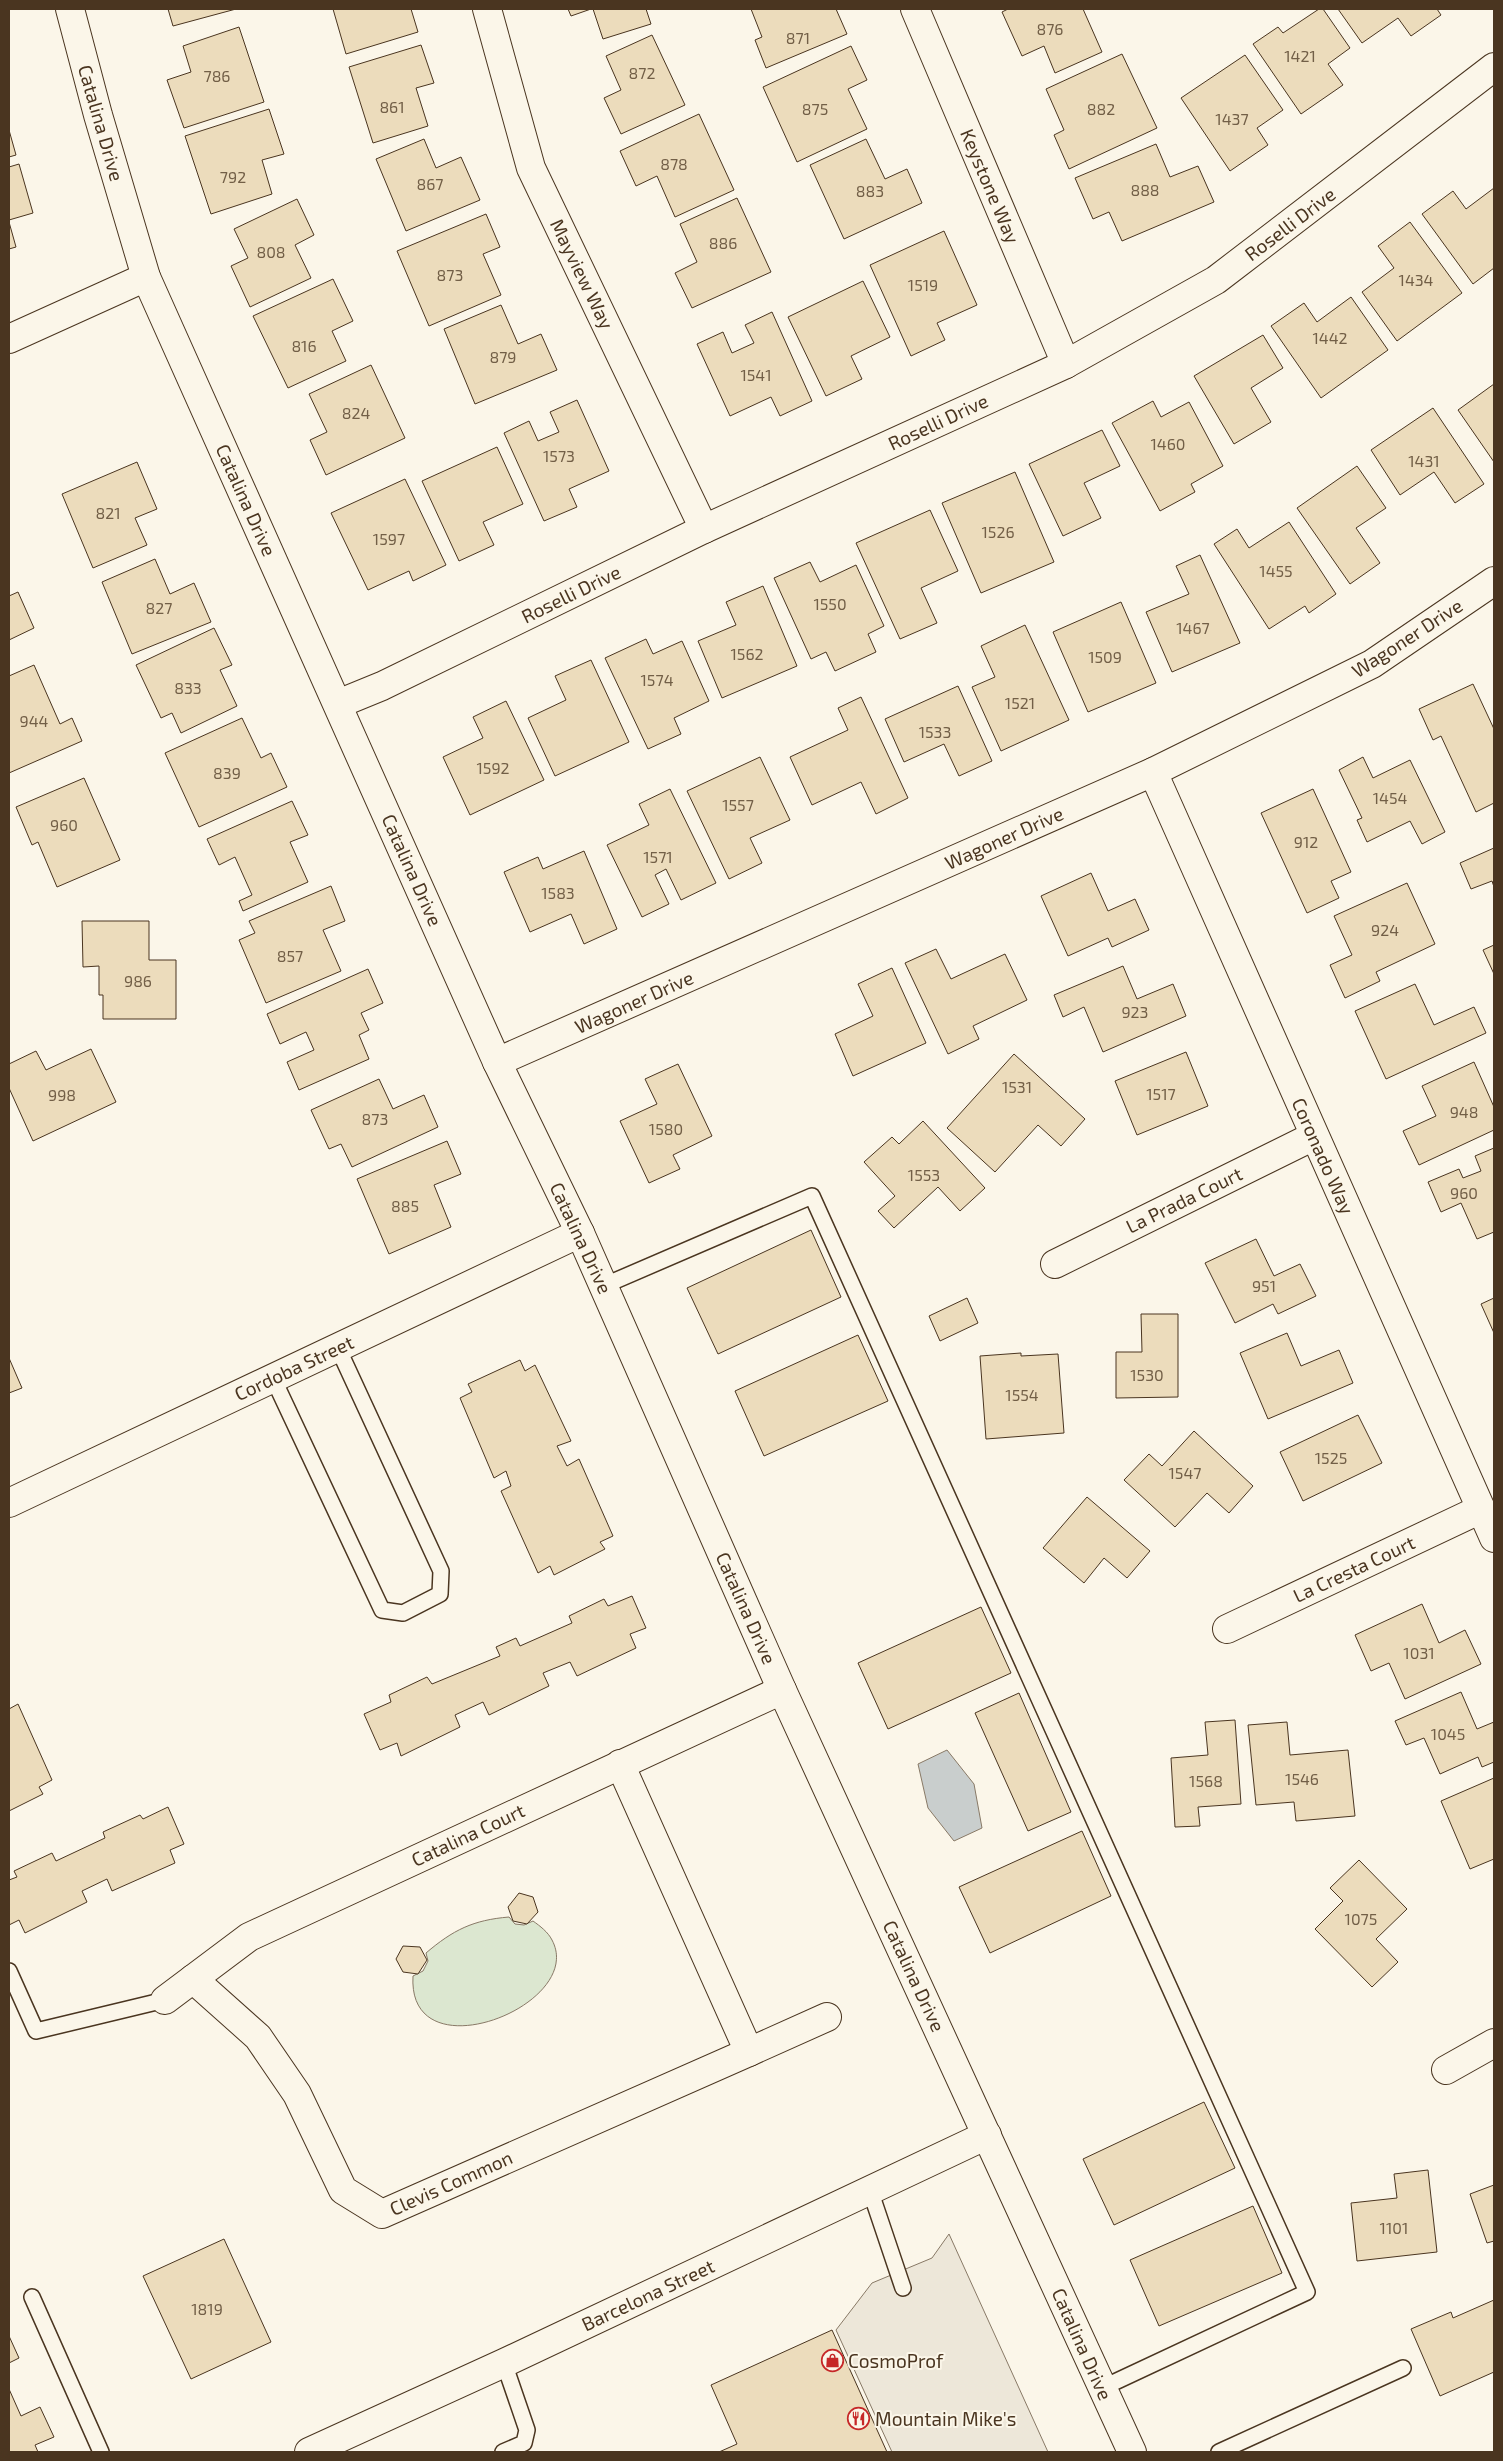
<svg xmlns="http://www.w3.org/2000/svg" width="1503" height="2461" viewBox="0 0 1503 2461" font-family="'Exo 2',sans-serif">
  <style>
    .green { fill: #dce7d0; stroke: #887966 }
    .parking { fill: #ede7d9; stroke: #887966 }
    .water { fill: #c9cecd; stroke: #887966 }
    .building { fill: #ecdcbc; stroke: #4a3520 }
    .lines { fill: none; stroke-linecap: round; stroke-linejoin: round }
    .lane-casing { stroke: #4a3520; stroke-width: 18 }
    .street-casing { stroke: #4a3520; stroke-width: 30 }
    .secondary-casing { stroke: #4a3520; stroke-width: 30 }
    .lane { stroke: #fbf6e9; stroke-width: 15 }
    .street { stroke: #fbf6e9; stroke-width: 28 }
    .secondary { stroke: #fbf6e9; stroke-width: 28 }
    .labels { text-anchor: middle; stroke-width: 4; stroke-linejoin: round; paint-order: stroke }
    .number-label { font-size: 16px; fill: #725f47 }
    .street-label { font-size: 19px; fill: #4a3520; stroke: #fbf6e9 }
    .poi-label { font-size: 19px; fill: #4a3520; stroke: #fbf6e9; text-anchor: start }
  </style>
  <rect width="100%" height="100%" fill="#fbf6e9"/>
  <!-- green -->
  <path class="green" d="M509,1917L515,1924L524,1925L533,1921C540,1926 548,1932 552,1940C587,2005 407,2076 413,1976L423,1971L428,1961L426,1953C453,1930 473,1920 509,1917Z"/>
  <!-- parking -->
  <path class="parking" d="M949,2234L1048,2452H892L836,2330L872,2283L932,2258Z"/>
  <!-- water -->
  <path class="water" d="M947,1750L974,1784L982,1828L954,1841L928,1808L918,1764Z"/>
  <!-- building -->
  <g class="building">
    <path d="M168,9H236L173,26Z"/>
    <path d="M333,9H411L418,32L346,54Z"/>
    <path d="M568,9H591L571,16Z"/>
    <path d="M593,9H646L651,24L603,39Z"/>
    <path d="M751,9H836L847,34L766,68L755,40L762,37Z"/>
    <path d="M1008,9H1083L1102,52L1055,73L1044,46L1022,56L1002,12Z"/>
    <path d="M1319,9H1323L1350,48L1328,64L1343,85L1301,114L1253,44L1278,27L1283,33Z"/>
    <path d="M1338,9H1437L1441,15L1411,36L1398,18L1362,43Z"/>
    <path d="M239,27L264,102L184,128L167,80L191,72L183,46Z"/>
    <path d="M652,35L685,105L621,134L604,98L621,90L606,56Z"/>
    <path d="M421,45L434,83L416,88L428,126L373,143L349,67Z"/>
    <path d="M851,46L867,80L848,89L867,129L797,162L763,87Z"/>
    <path d="M1122,54L1157,128L1069,169L1054,135L1064,130L1046,89Z"/>
    <path d="M1245,55L1283,110L1257,128L1268,145L1230,171L1181,98Z"/>
    <path d="M269,109L284,154L262,160L272,194L211,214L185,136Z"/>
    <path d="M699,114L734,190L675,217L657,176L636,186L620,151Z"/>
    <path d="M9,130L16,155L9,157Z"/>
    <path d="M424,139L436,168L461,157L480,200L406,231L376,159Z"/>
    <path d="M866,139L885,179L907,169L922,203L844,239L810,165Z"/>
    <path d="M1156,144L1170,177L1198,166L1214,202L1122,241L1109,212L1093,219L1075,178Z"/>
    <path d="M19,164L33,213L9,220V167Z"/>
    <path d="M1494,188V268L1473,284L1422,214L1453,191L1466,209Z"/>
    <path d="M737,198L771,272L692,308L675,273L697,262L680,224Z"/>
    <path d="M297,199L314,235L295,245L311,278L250,307L231,266L248,258L234,229Z"/>
    <path d="M486,214L500,247L483,254L501,295L429,326L397,251Z"/>
    <path d="M9,222L16,247L9,249Z"/>
    <path d="M1410,222L1462,293L1397,341L1362,292L1394,268L1378,246Z"/>
    <path d="M944,231L977,305L937,323L945,340L911,356L870,265Z"/>
    <path d="M333,279L353,321L332,331L346,361L288,388L253,316Z"/>
    <path d="M863,281L890,337L851,356L862,379L826,396L788,317Z"/>
    <path d="M1351,297L1388,350L1321,398L1271,326L1304,303L1317,322Z"/>
    <path d="M501,305L518,344L541,334L557,370L475,404L444,329Z"/>
    <path d="M772,312L812,401L780,416L771,397L730,416L697,344L723,332L732,353L754,343L745,325Z"/>
    <path d="M1263,335L1283,368L1251,388L1271,422L1234,444L1194,376Z"/>
    <path d="M371,365L405,438L326,475L310,440L327,432L309,394Z"/>
    <path d="M1494,384V462L1458,410Z"/>
    <path d="M577,400L609,471L569,489L577,507L544,521L504,433L529,421L538,441L559,432L550,412Z"/>
    <path d="M1153,401L1161,417L1189,402L1223,466L1191,484L1195,492L1160,511L1112,423Z"/>
    <path d="M1433,408L1484,484L1455,503L1434,472L1400,495L1371,450Z"/>
    <path d="M1102,430L1120,466L1084,483L1101,518L1063,536L1029,464Z"/>
    <path d="M497,447L523,504L483,522L494,545L459,561L422,481Z"/>
    <path d="M137,462L157,509L135,518L147,545L93,568L62,494Z"/>
    <path d="M1357,466L1386,508L1356,528L1380,563L1350,584L1297,508Z"/>
    <path d="M1015,472L1054,562L981,593L942,503Z"/>
    <path d="M405,479L446,565L413,581L409,571L368,590L331,513Z"/>
    <path d="M930,510L958,571L921,588L937,623L900,639L856,543Z"/>
    <path d="M1289,522L1336,594L1309,613L1305,606L1269,629L1214,544L1237,529L1249,548Z"/>
    <path d="M1200,555L1240,643L1172,672L1146,612L1189,594L1176,566Z"/>
    <path d="M155,559L170,594L194,583L211,622L132,654L102,582Z"/>
    <path d="M810,562L820,582L856,565L884,626L868,634L876,652L835,671L826,652L811,659L774,578Z"/>
    <path d="M763,586L797,666L722,698L698,641L736,625L726,602Z"/>
    <path d="M18,592L34,628L9,640V596Z"/>
    <path d="M1121,602L1156,683L1088,712L1053,632Z"/>
    <path d="M1025,625L1069,720L1001,751L972,687L995,677L981,646Z"/>
    <path d="M214,628L232,665L220,670L237,706L181,733L172,713L161,718L136,665Z"/>
    <path d="M646,639L653,654L682,641L709,701L674,718L681,734L648,749L605,658Z"/>
    <path d="M591,660L629,742L555,776L528,718L566,700L555,676Z"/>
    <path d="M34,665L60,724L72,718L82,741L9,773V676Z"/>
    <path d="M1473,684L1494,729V803L1476,812L1441,736L1433,740L1419,709Z"/>
    <path d="M958,686L992,761L959,776L944,744L904,762L885,719Z"/>
    <path d="M861,697L908,798L876,814L861,782L812,805L790,757L848,730L838,708Z"/>
    <path d="M506,701L544,780L470,815L443,757L483,738L473,717Z"/>
    <path d="M242,718L261,758L271,753L287,787L199,827L165,753Z"/>
    <path d="M760,757L790,820L750,838L762,863L729,879L687,791Z"/>
    <path d="M1363,757L1373,778L1410,760L1445,832L1422,844L1410,821L1367,842L1357,820L1362,818L1339,770Z"/>
    <path d="M84,778L120,860L57,887L38,842L32,845L16,807Z"/>
    <path d="M670,789L716,883L681,900L666,869L655,875L669,904L642,917L607,845L649,825L639,804Z"/>
    <path d="M1313,789L1351,872L1331,881L1339,898L1307,913L1261,813Z"/>
    <path d="M292,801L308,835L290,842L308,882L243,911L239,901L252,895L235,857L219,865L207,839Z"/>
    <path d="M1494,848V887L1492,881L1471,889L1460,863Z"/>
    <path d="M584,851L617,929L584,944L571,914L530,932L504,872L538,857L543,869Z"/>
    <path d="M1091,873L1108,911L1135,899L1149,930L1112,947L1108,938L1068,956L1041,896Z"/>
    <path d="M1407,883L1435,944L1376,972L1380,981L1345,998L1330,965L1352,955L1334,916Z"/>
    <path d="M331,886L345,921L323,930L341,971L266,1003L239,940L255,933L249,921Z"/>
    <path d="M82,921H149V960H176V1019H103V995H99V966L83,967Z"/>
    <path d="M1494,945V974L1483,950Z"/>
    <path d="M936,949L951,979L1005,954L1027,1000L973,1026L979,1039L948,1054L905,963Z"/>
    <path d="M1123,966L1137,999L1173,984L1186,1016L1103,1052L1084,1007L1063,1017L1054,995Z"/>
    <path d="M892,968L926,1043L853,1076L835,1034L873,1016L858,984Z"/>
    <path d="M368,969L383,1003L361,1013L369,1030L359,1035L369,1059L299,1090L287,1062L314,1050L306,1032L280,1044L267,1014Z"/>
    <path d="M1415,984L1434,1025L1474,1007L1486,1033L1386,1079L1355,1011Z"/>
    <path d="M91,1049L116,1102L33,1141L9,1088V1064L36,1051L46,1070Z"/>
    <path d="M1186,1052L1208,1106L1137,1135L1115,1081Z"/>
    <path d="M1014,1054L1085,1119L1061,1146L1038,1125L995,1172L947,1128Z"/>
    <path d="M1474,1062L1494,1107V1130L1419,1165L1403,1131L1436,1116L1422,1086Z"/>
    <path d="M678,1064L712,1136L673,1155L680,1169L649,1183L620,1121L657,1104L645,1079Z"/>
    <path d="M379,1079L393,1109L424,1095L438,1127L352,1167L341,1144L329,1149L311,1110Z"/>
    <path d="M923,1121L985,1188L960,1211L938,1187L894,1228L878,1211L895,1196L864,1162L892,1137L899,1144Z"/>
    <path d="M447,1141L461,1174L434,1185L451,1227L389,1254L357,1179Z"/>
    <path d="M1494,1148V1232L1477,1239L1461,1203L1441,1212L1428,1182L1459,1169L1463,1178L1481,1171L1475,1156Z"/>
    <path d="M811,1230L841,1297L718,1354L687,1288Z"/>
    <path d="M1256,1239L1274,1276L1300,1264L1316,1296L1278,1314L1273,1304L1235,1323L1205,1263Z"/>
    <path d="M967,1298L978,1323L940,1341L929,1316Z"/>
    <path d="M1494,1298V1333L1481,1304Z"/>
    <path d="M1141,1314H1178V1397L1116,1398V1352H1142Z"/>
    <path d="M1287,1333L1301,1366L1339,1350L1353,1383L1268,1419L1240,1353Z"/>
    <path d="M858,1335L888,1401L764,1456L735,1391Z"/>
    <path d="M1021,1353V1356L1058,1354L1064,1433L986,1439L980,1356Z"/>
    <path d="M9,1358L22,1388L9,1393Z"/>
    <path d="M520,1360L525,1371L535,1365L571,1441L557,1446L567,1466L579,1459L613,1536L600,1542L605,1549L554,1575L550,1566L538,1573L501,1491L511,1486L506,1471L494,1478L460,1398L472,1392L468,1384Z"/>
    <path d="M1358,1415L1382,1463L1303,1501L1280,1452Z"/>
    <path d="M1194,1431L1253,1486L1229,1513L1207,1493L1175,1527L1124,1480L1149,1454L1162,1466Z"/>
    <path d="M1087,1497L1150,1551L1127,1578L1104,1558L1084,1583L1043,1548Z"/>
    <path d="M632,1596L646,1628L630,1634L636,1648L577,1676L570,1662L543,1673L549,1686L489,1715L483,1702L455,1715L460,1727L401,1756L397,1743L380,1750L364,1714L391,1702L389,1695L427,1677L432,1684L500,1656L496,1647L516,1638L520,1646L572,1623L569,1616L604,1599L608,1606Z"/>
    <path d="M1422,1604L1439,1643L1465,1630L1481,1664L1405,1699L1389,1663L1371,1671L1355,1635Z"/>
    <path d="M981,1607L1011,1673L888,1729L858,1663Z"/>
    <path d="M1461,1692L1477,1729L1494,1722V1762L1482,1767L1478,1757L1440,1774L1424,1738L1406,1745L1395,1721Z"/>
    <path d="M1019,1693L1071,1812L1028,1831L975,1713Z"/>
    <path d="M18,1704L52,1780L39,1787L43,1794L9,1811V1709Z"/>
    <path d="M1235,1720L1241,1804L1198,1807L1200,1826L1175,1827L1171,1758L1208,1755L1205,1722Z"/>
    <path d="M1287,1722L1290,1755L1348,1750L1355,1816L1296,1821L1294,1802L1256,1805L1248,1725Z"/>
    <path d="M1494,1778V1859L1470,1869L1441,1801Z"/>
    <path d="M168,1807L184,1844L170,1850L175,1863L112,1891L107,1879L82,1891L87,1902L25,1933L19,1920L9,1925V1880L17,1877L14,1871L52,1853L56,1861L105,1838L103,1832L140,1815L143,1819Z"/>
    <path d="M1082,1831L1111,1896L990,1953L959,1887Z"/>
    <path d="M1359,1860L1407,1909L1376,1939L1398,1962L1372,1987L1315,1929L1343,1901L1330,1888Z"/>
    <path d="M519,1893L533,1897L538,1912L527,1924L513,1921L508,1907Z"/>
    <path d="M403,1946L420,1947L427,1960L418,1974L403,1972L396,1959Z"/>
    <path d="M1204,2102L1235,2168L1114,2225L1083,2159Z"/>
    <path d="M1428,2170L1437,2252L1357,2261L1351,2203L1397,2198L1394,2174Z"/>
    <path d="M1494,2185V2241L1487,2243L1470,2194Z"/>
    <path d="M1253,2206L1282,2273L1159,2326L1130,2260Z"/>
    <path d="M224,2239L271,2342L191,2379L143,2276Z"/>
    <path d="M1494,2300V2372L1440,2396L1411,2329L1451,2312L1453,2318Z"/>
    <path d="M832,2330L887,2452H719L737,2444L711,2385Z"/>
    <path d="M9,2336L19,2358L9,2363Z"/>
    <path d="M9,2389L21,2416L40,2407L54,2437L35,2445L38,2452H9Z"/>
  </g>
  <g class="lines">
    <defs>
      <g id="lane">
        <path d="M603,1286L812,1196L1307,2292L1102,2388"/>
        <path d="M273,1378L382,1610L403,1613L440,1594L441,1571L338,1348"/>
        <path d="M9,1971L36,2031L165,2000"/>
        <path d="M870,2190L903,2288"/>
        <path d="M32,2297L101,2452"/>
        <path d="M503,2452L524,2443L527,2430L504,2363"/>
        <path d="M1219,2452L1403,2368"/>
      </g>
      <g id="street">
        <path d="M487,9L531,168L704,529"/>
        <path d="M915,9L1066,364"/>
        <path d="M338,704L382,686L704,529L1066,364L1216,280L1494,67"/>
        <path d="M1153,772L1494,1538"/>
        <path d="M497,1062L1153,772L1372,664L1494,581"/>
        <path d="M1055,1264L1314,1136"/>
        <path d="M1227,1629L1481,1509"/>
        <path d="M193,1979L258,2037L297,2094L343,2190L382,2214L749,2052L620,1764"/>
        <path d="M165,2000L249,1937L782,1690"/>
        <path d="M749,2052L827,2017"/>
        <path d="M1446,2070L1494,2043"/>
      </g>
      <g id="secondary">
        <path d="M70,9L98,115L146,277L497,1062L580,1233L782,1690L1132,2452"/>
        <path d="M9,339L146,277"/>
        <path d="M9,1503L580,1233"/>
        <path d="M309,2452L504,2363L987,2135"/>
      </g>
    </defs>
    <!-- lane casing -->
    <use href="#lane" class="lane-casing"/>
    <!-- street casing -->
    <use href="#street" class="street-casing"/>
    <!-- secondary casing -->
    <use href="#secondary" class="secondary-casing"/>
    <!-- lane -->
    <use href="#lane" class="lane"/>
    <!-- street -->
    <use href="#street" class="street"/>
    <!-- secondary -->
    <use href="#secondary" class="secondary"/>
  </g>
  <!-- icons -->
  <defs>
    <symbol id="shop-ring" viewBox="-11 -11 22 22"><circle r="9.5" fill="#fbf6e9" stroke="#c62828" stroke-width="1.5"/><path d="M-5-2.5h2.3a2.7 3.5 0 0 1 5.4 0H5L5.5 6h-11ZM-1.5-2.5h3a1.5 2.3 0 0 0-3 0Z" fill="#c62828"/></symbol>
    <symbol id="restaurant-ring" viewBox="-11 -11 22 22"><circle r="9.5" fill="#fbf6e9" stroke="#c62828" stroke-width="1.5"/><path d="M-5-6h1v4h1v-4h1v4h1v-4h1v5L-1.5 .5V6h-2V.5L-5-1ZM5-6V6H3V1.5H1.5Q1.5-4 5-6Z" fill="#c62828"/></symbol>
  </defs>
  <g fill-rule="evenodd">
    <use href="#shop-ring" x="820" y="2348" width="25" height="25"/>
    <use href="#restaurant-ring" x="846" y="2406" width="25" height="25"/>
  </g>
  <g class="labels">
    <!-- number labels -->
    <g class="number-label">
      <text x="1050" y="35">876</text>
      <text x="798" y="44">871</text>
      <text x="1300" y="62">1421</text>
      <text x="642" y="79">872</text>
      <text x="217" y="82">786</text>
      <text x="392" y="113">861</text>
      <text x="815" y="115">875</text>
      <text x="1101" y="115">882</text>
      <text x="1232" y="125">1437</text>
      <text x="674" y="170">878</text>
      <text x="233" y="183">792</text>
      <text x="430" y="190">867</text>
      <text x="1145" y="196">888</text>
      <text x="870" y="197">883</text>
      <text x="723" y="249">886</text>
      <text x="271" y="258">808</text>
      <text x="450" y="281">873</text>
      <text x="1416" y="286">1434</text>
      <text x="923" y="291">1519</text>
      <text x="1330" y="344">1442</text>
      <text x="304" y="352">816</text>
      <text x="503" y="363">879</text>
      <text x="756" y="381">1541</text>
      <text x="356" y="419">824</text>
      <text x="1168" y="450">1460</text>
      <text x="559" y="462">1573</text>
      <text x="1424" y="467">1431</text>
      <text x="108" y="519">821</text>
      <text x="998" y="538">1526</text>
      <text x="389" y="545">1597</text>
      <text x="1276" y="577">1455</text>
      <text x="830" y="610">1550</text>
      <text x="159" y="614">827</text>
      <text x="1193" y="634">1467</text>
      <text x="747" y="660">1562</text>
      <text x="1105" y="663">1509</text>
      <text x="657" y="686">1574</text>
      <text x="188" y="694">833</text>
      <text x="1020" y="709">1521</text>
      <text x="34" y="727">944</text>
      <text x="935" y="738">1533</text>
      <text x="493" y="774">1592</text>
      <text x="227" y="779">839</text>
      <text x="1390" y="804">1454</text>
      <text x="738" y="811">1557</text>
      <text x="64" y="831">960</text>
      <text x="1306" y="848">912</text>
      <text x="658" y="863">1571</text>
      <text x="558" y="899">1583</text>
      <text x="1385" y="936">924</text>
      <text x="290" y="962">857</text>
      <text x="138" y="987">986</text>
      <text x="1135" y="1018">923</text>
      <text x="1017" y="1093">1531</text>
      <text x="1161" y="1100">1517</text>
      <text x="62" y="1101">998</text>
      <text x="1464" y="1118">948</text>
      <text x="375" y="1125">873</text>
      <text x="666" y="1135">1580</text>
      <text x="924" y="1181">1553</text>
      <text x="1464" y="1199">960</text>
      <text x="405" y="1212">885</text>
      <text x="1264" y="1292">951</text>
      <text x="1147" y="1381">1530</text>
      <text x="1022" y="1401">1554</text>
      <text x="1331" y="1464">1525</text>
      <text x="1185" y="1479">1547</text>
      <text x="1419" y="1659">1031</text>
      <text x="1448" y="1740">1045</text>
      <text x="1302" y="1785">1546</text>
      <text x="1206" y="1787">1568</text>
      <text x="1361" y="1925">1075</text>
      <text x="1394" y="2234">1101</text>
      <text x="207" y="2315">1819</text>
    </g>
    <!-- street labels -->
    <g class="street-label">
      <text transform="translate(101 123) rotate(74)" y="7">Catalina Drive</text>
      <text transform="translate(990 186) rotate(67)" y="7">Keystone Way</text>
      <text transform="translate(1290 224) rotate(-37)" y="7">Roselli Drive</text>
      <text transform="translate(582 274) rotate(64)" y="7">Mayview Way</text>
      <text transform="translate(938 422) rotate(-25)" y="7">Roselli Drive</text>
      <text transform="translate(246 500) rotate(66)" y="7">Catalina Drive</text>
      <text transform="translate(571 594) rotate(-26)" y="7">Roselli Drive</text>
      <text transform="translate(1407 638) rotate(-33)" y="7">Wagoner Drive</text>
      <text transform="translate(1004 838) rotate(-24)" y="7">Wagoner Drive</text>
      <text transform="translate(412 870) rotate(66)" y="7">Catalina Drive</text>
      <text transform="translate(634 1002) rotate(-24)" y="7">Wagoner Drive</text>
      <text transform="translate(1323 1156) rotate(66)" y="7">Coronado Way</text>
      <text transform="translate(1184 1200) rotate(-26)" y="7">La Prada Court</text>
      <text transform="translate(581 1238) rotate(65)" y="7">Catalina Drive</text>
      <text transform="translate(294 1368) rotate(-25)" y="7">Cordoba Street</text>
      <text transform="translate(1354 1569) rotate(-25)" y="7">La Cresta Court</text>
      <text transform="translate(746 1608) rotate(66)" y="7">Catalina Drive</text>
      <text transform="translate(468 1835) rotate(-25)" y="7">Catalina Court</text>
      <text transform="translate(914 1976) rotate(65)" y="7">Catalina Drive</text>
      <text transform="translate(451 2183) rotate(-24)" y="7">Clevis Common</text>
      <text transform="translate(648 2295) rotate(-25)" y="7">Barcelona Street</text>
      <text transform="translate(1082 2344) rotate(66)" y="7">Catalina Drive</text>
    </g>
    <!-- poi labels -->
    <g class="poi-label">
      <text x="848" y="2368">CosmoProf</text>
      <text x="875" y="2426">Mountain Mike's</text>
    </g>
  </g>
  <!-- border -->
  <rect width="1503" height="2461" fill="none" stroke="#4a3520" stroke-width="20"/>
</svg>
